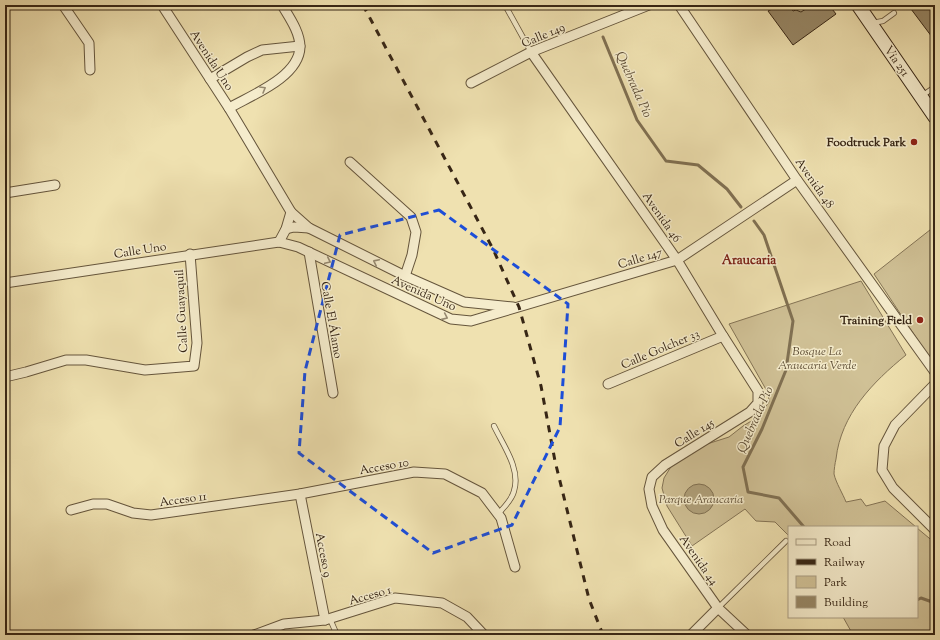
<svg xmlns="http://www.w3.org/2000/svg" width="940" height="640" viewBox="0 0 940 640" font-family="'Sorts Mill Goudy',serif">
  <style>
    .green { fill: #d0c196; stroke: #847456 }
    .water { fill: #b0a17b; stroke: #807052 }
    .lines { fill: none; stroke-linecap: round; stroke-linejoin: round }
    .stream { stroke: #807052; stroke-width: 3 }
    .building { fill: #978766; stroke: #372615 }
    .lane-casing { stroke: #65553c; stroke-width: 6 }
    .street-casing { stroke: #65553c; stroke-width: 11 }
    .secondary-casing { stroke: #372615; stroke-width: 15 }
    .lane { stroke: #f5eccc; stroke-width: 4.5 }
    .street { stroke: #f5eccc; stroke-width: 9 }
    .secondary { stroke: #f5eccc; stroke-width: 13 }
    .rail { stroke: #372615; stroke-width: 3; stroke-dasharray: 7 7; stroke-linecap: butt }
    .oneway { stroke: #968970 }
    .marked { fill: none; stroke: #1d4ed8; stroke-width: 3; stroke-dasharray: 8 5; stroke-linejoin: round }
    .poi-dot { fill: #8f2418; stroke: #f5eccc; stroke-width: 1.5 }
    .labels { text-anchor: middle; stroke-width: 3; stroke-linejoin: round; paint-order: stroke }
    .street-label { font-size: 12px; fill: #372615; stroke: #f5eccc }
    .poi-label { font-size: 12px; font-weight: bold; fill: #372615; stroke: #f5eccc; text-anchor: end }
    .park-label { font-size: 12px; font-style: italic; fill: #5d4d35; stroke: #f5eccc }
    .water-label { font-size: 13px; font-style: italic; fill: #5b4b34; stroke: #f5eccc }
    .neighbourhood-label { font-size: 13px; font-weight: bold; fill: #7a1f14; stroke: #f5eccc }
  </style>
  <rect width="100%" height="100%" fill="#efe1b0"/>
  <filter id="stains"><feTurbulence type="fractalNoise" baseFrequency=".005" numOctaves="4"/><feColorMatrix values="0 0 0 0 .2 0 0 0 0 .09 0 0 0 0 .02 0 0 0 .5 -.17"/></filter>
  <radialGradient id="worn" r=".72"><stop offset=".6" stop-color="#630" stop-opacity="0"/><stop offset="1" stop-color="#630" stop-opacity=".3"/></radialGradient>
  <!-- green -->
  <g class="green">
    <path d="M935,226V366L874,274Z"/>
    <path d="M861,281L906,355C873,382 841,414 836,459C835,463 834,470 834,474C836,483 843,494 846,502L861,499L866,506L885,501L916,527H789V536L775,522L756,521L745,509L692,546L667,506L662,488L664,478L672,465L707,444L729,437L743,426L758,417L769,402L768,393L729,324Z"/>
    <path d="M917,528L935,543V635L924,632L923,635H854L852,633L843,617H917Z"/>
  </g>
  <!-- water -->
  <circle class="water" cx="699" cy="499" r="15"/>
  <g class="lines">
    <!-- stream -->
    <g class="stream">
      <path d="M590,5L591,8"/>
      <path d="M603,37L637,120L666,161L698,165L727,189L741,207"/>
      <path d="M754,221L764,235L793,321L786,370L762,429L743,467L748,492L779,498L804,527"/>
      <path d="M917,600L921,598L935,603"/>
    </g>
  </g>
  <!-- building -->
  <g class="building">
    <path d="M769,5H789L793,11L796,10L801,12L812,5H829L836,14L793,45L768,11L772,9Z"/>
    <path d="M907,5H935V41L908,5Z"/>
  </g>
  <g class="lines">
    <defs>
      <g id="lane">
        <path d="M505,5L531,52"/>
        <path d="M872,23L883,21L894,13"/>
        <path d="M923,95L935,87"/>
        <path d="M494,426C503,445 521,469 514,491C512,500 504,507 498,514"/>
        <path d="M718,608L786,541"/>
        <path d="M330,619L337,635"/>
      </g>
      <g id="street">
        <path d="M63,5L89,43L90,70"/>
        <path d="M162,5L229,108L291,212L309,228L405,276L464,302L513,307"/>
        <path d="M679,5L797,180L935,372"/>
        <path d="M531,52L677,260L723,336L758,391V403L750,412L665,465L652,477L649,489L652,506L663,530L718,608L747,635"/>
        <path d="M210,79L247,57L262,50L300,46"/>
        <path d="M471,83L531,52L649,5"/>
        <path d="M229,108C252,95 299,77 300,47C300,32 289,17 282,5"/>
        <path d="M350,162L411,217L416,232L412,255L405,276"/>
        <path d="M5,193L55,185"/>
        <path d="M286,229L294,227L309,228"/>
        <path d="M279,242L286,229L291,212"/>
        <path d="M309,252L333,393"/>
        <path d="M5,283L279,242L298,247L451,319L471,321L677,260L797,180"/>
        <path d="M5,377L26,372L66,360H86L145,370L194,366L197,343L190,254"/>
        <path d="M608,384L723,336"/>
        <path d="M935,384L895,425L884,446L882,470L893,488L935,530"/>
        <path d="M300,494L325,620"/>
        <path d="M71,510L93,504H107L133,513L151,515L300,494L414,472L445,474L482,493L501,518L515,567"/>
        <path d="M254,635L284,624L325,620L395,598L442,603L467,617L484,635"/>
        <path d="M691,635L718,608"/>
      </g>
      <path id="secondary" d="M858,5L935,117"/>
    </defs>
    <!-- lane casing -->
    <use href="#lane" class="lane-casing"/>
    <!-- street casing -->
    <use href="#street" class="street-casing"/>
    <!-- secondary casing -->
    <use href="#secondary" class="secondary-casing"/>
    <!-- lane -->
    <use href="#lane" class="lane"/>
    <!-- street -->
    <use href="#street" class="street"/>
    <!-- secondary -->
    <use href="#secondary" class="secondary"/>
    <!-- rail -->
    <path class="rail" d="M363,5L493,249L519,307L541,386L555,461L589,599L603,635"/>
  </g>
  <!-- one-way arrows -->
  <defs><path id="oneway-chevron" d="M-2-3.5L2.5 0L-2 3.5" fill="none" stroke-width="1.6" stroke-linecap="round" stroke-linejoin="round"/></defs>
  <g class="oneway">
    <use href="#oneway-chevron" transform="translate(263 89) rotate(-30)"/>
    <use href="#oneway-chevron" transform="translate(328 261) rotate(25)"/>
    <use href="#oneway-chevron" transform="translate(376 262) rotate(-154)"/>
    <use href="#oneway-chevron" transform="translate(445 317) rotate(24)"/>
  </g>
  <!-- marked area -->
  <path class="marked" d="M439,210L568,304L560,427L512,525L433,553L299,453L305,371L340,235Z"/>
  <!-- markers -->
  <g class="poi-dot">
    <circle cx="914" cy="142" r="4"/>
    <circle cx="920" cy="320" r="4"/>
  </g>
  <g class="labels">
    <!-- street labels -->
    <g class="street-label">
      <text transform="translate(543 35) rotate(-23)" y="4">Calle 149</text>
      <text transform="translate(212 60) rotate(57)" y="4">Avenida Uno</text>
      <text transform="translate(897 61) rotate(55)" y="4">Vía 251</text>
      <text transform="translate(815 183) rotate(55)" y="4">Avenida 48</text>
      <text transform="translate(662 217) rotate(55)" y="4">Avenida 46</text>
      <text transform="translate(140 250) rotate(-9)" y="4">Calle Uno</text>
      <text transform="translate(640 258) rotate(-17)" y="4">Calle 147</text>
      <text transform="translate(424 293) rotate(24)" y="4">Avenida Uno</text>
      <text transform="translate(181 311) rotate(-93)" y="4">Calle Guayaquil</text>
      <text transform="translate(332 320) rotate(80)" y="4">Calle El Álamo</text>
      <text transform="translate(660 349) rotate(-23)" y="4">Calle Golcher 33</text>
      <text transform="translate(694 433) rotate(-32)" y="4">Calle 145</text>
      <text transform="translate(384 466) rotate(-10)" y="4">Acceso 10</text>
      <text transform="translate(183 499) rotate(-8)" y="4">Acceso 11</text>
      <text transform="translate(324 555) rotate(79)" y="4">Acceso 9</text>
      <text transform="translate(699 560) rotate(55)" y="4">Avenida 44</text>
      <text transform="translate(370 595) rotate(-16)" y="4">Acceso 1</text>
    </g>
    <!-- poi labels -->
    <g class="poi-label">
      <text x="906" y="146">Foodtruck Park</text>
      <text x="912" y="324">Training Field</text>
    </g>
    <!-- park labels -->
    <g class="park-label">
      <text x="817" y="355">Bosque La<tspan x="817" dy="14">Araucaria Verde</tspan></text>
      <text x="701" y="503">Parque Araucaría</text>
    </g>
    <!-- water labels -->
    <g class="water-label">
      <text transform="translate(635 84) rotate(66)" y="5">Quebrada Pío</text>
      <text transform="translate(754 419) rotate(-66)" y="5">Quebrada Pío</text>
    </g>
    <!-- neighbourhood labels -->
    <g class="neighbourhood-label">
      <text x="749" y="264">Araucaria</text>
    </g>
  </g>
  <!-- margin -->
  <rect width="940" height="640" fill="none" stroke="#efe1b0" stroke-width="20"/>
  <rect x="6" y="6" width="928" height="628" fill="none" stroke="#372615" stroke-width="2"/>
  <rect x="10" y="10" width="920" height="620" fill="none" stroke="#372615"/>
  <!-- legend -->
  <rect x="788" y="526" width="130" height="92" fill="#f5eccc" stroke="#a99d83"/>
  <rect x="796" y="539" width="20" height="6" fill="#f5eccc" stroke="#a99d83"/>
  <text x="824" y="546" font-size="12" fill="#372615">Road</text>
  <rect x="796" y="559" width="20" height="6" fill="#372615" stroke="#a99d83"/>
  <text x="824" y="566" font-size="12" fill="#372615">Railway</text>
  <rect x="796" y="576" width="20" height="12" fill="#d0c196" stroke="#a99d83"/>
  <text x="824" y="586" font-size="12" fill="#372615">Park</text>
  <rect x="796" y="596" width="20" height="12" fill="#978766" stroke="#a99d83"/>
  <text x="824" y="606" font-size="12" fill="#372615">Building</text>
  <rect width="100%" height="100%" filter="url(#stains)"/>
  <rect width="100%" height="100%" fill="url(#worn)"/>
</svg>
